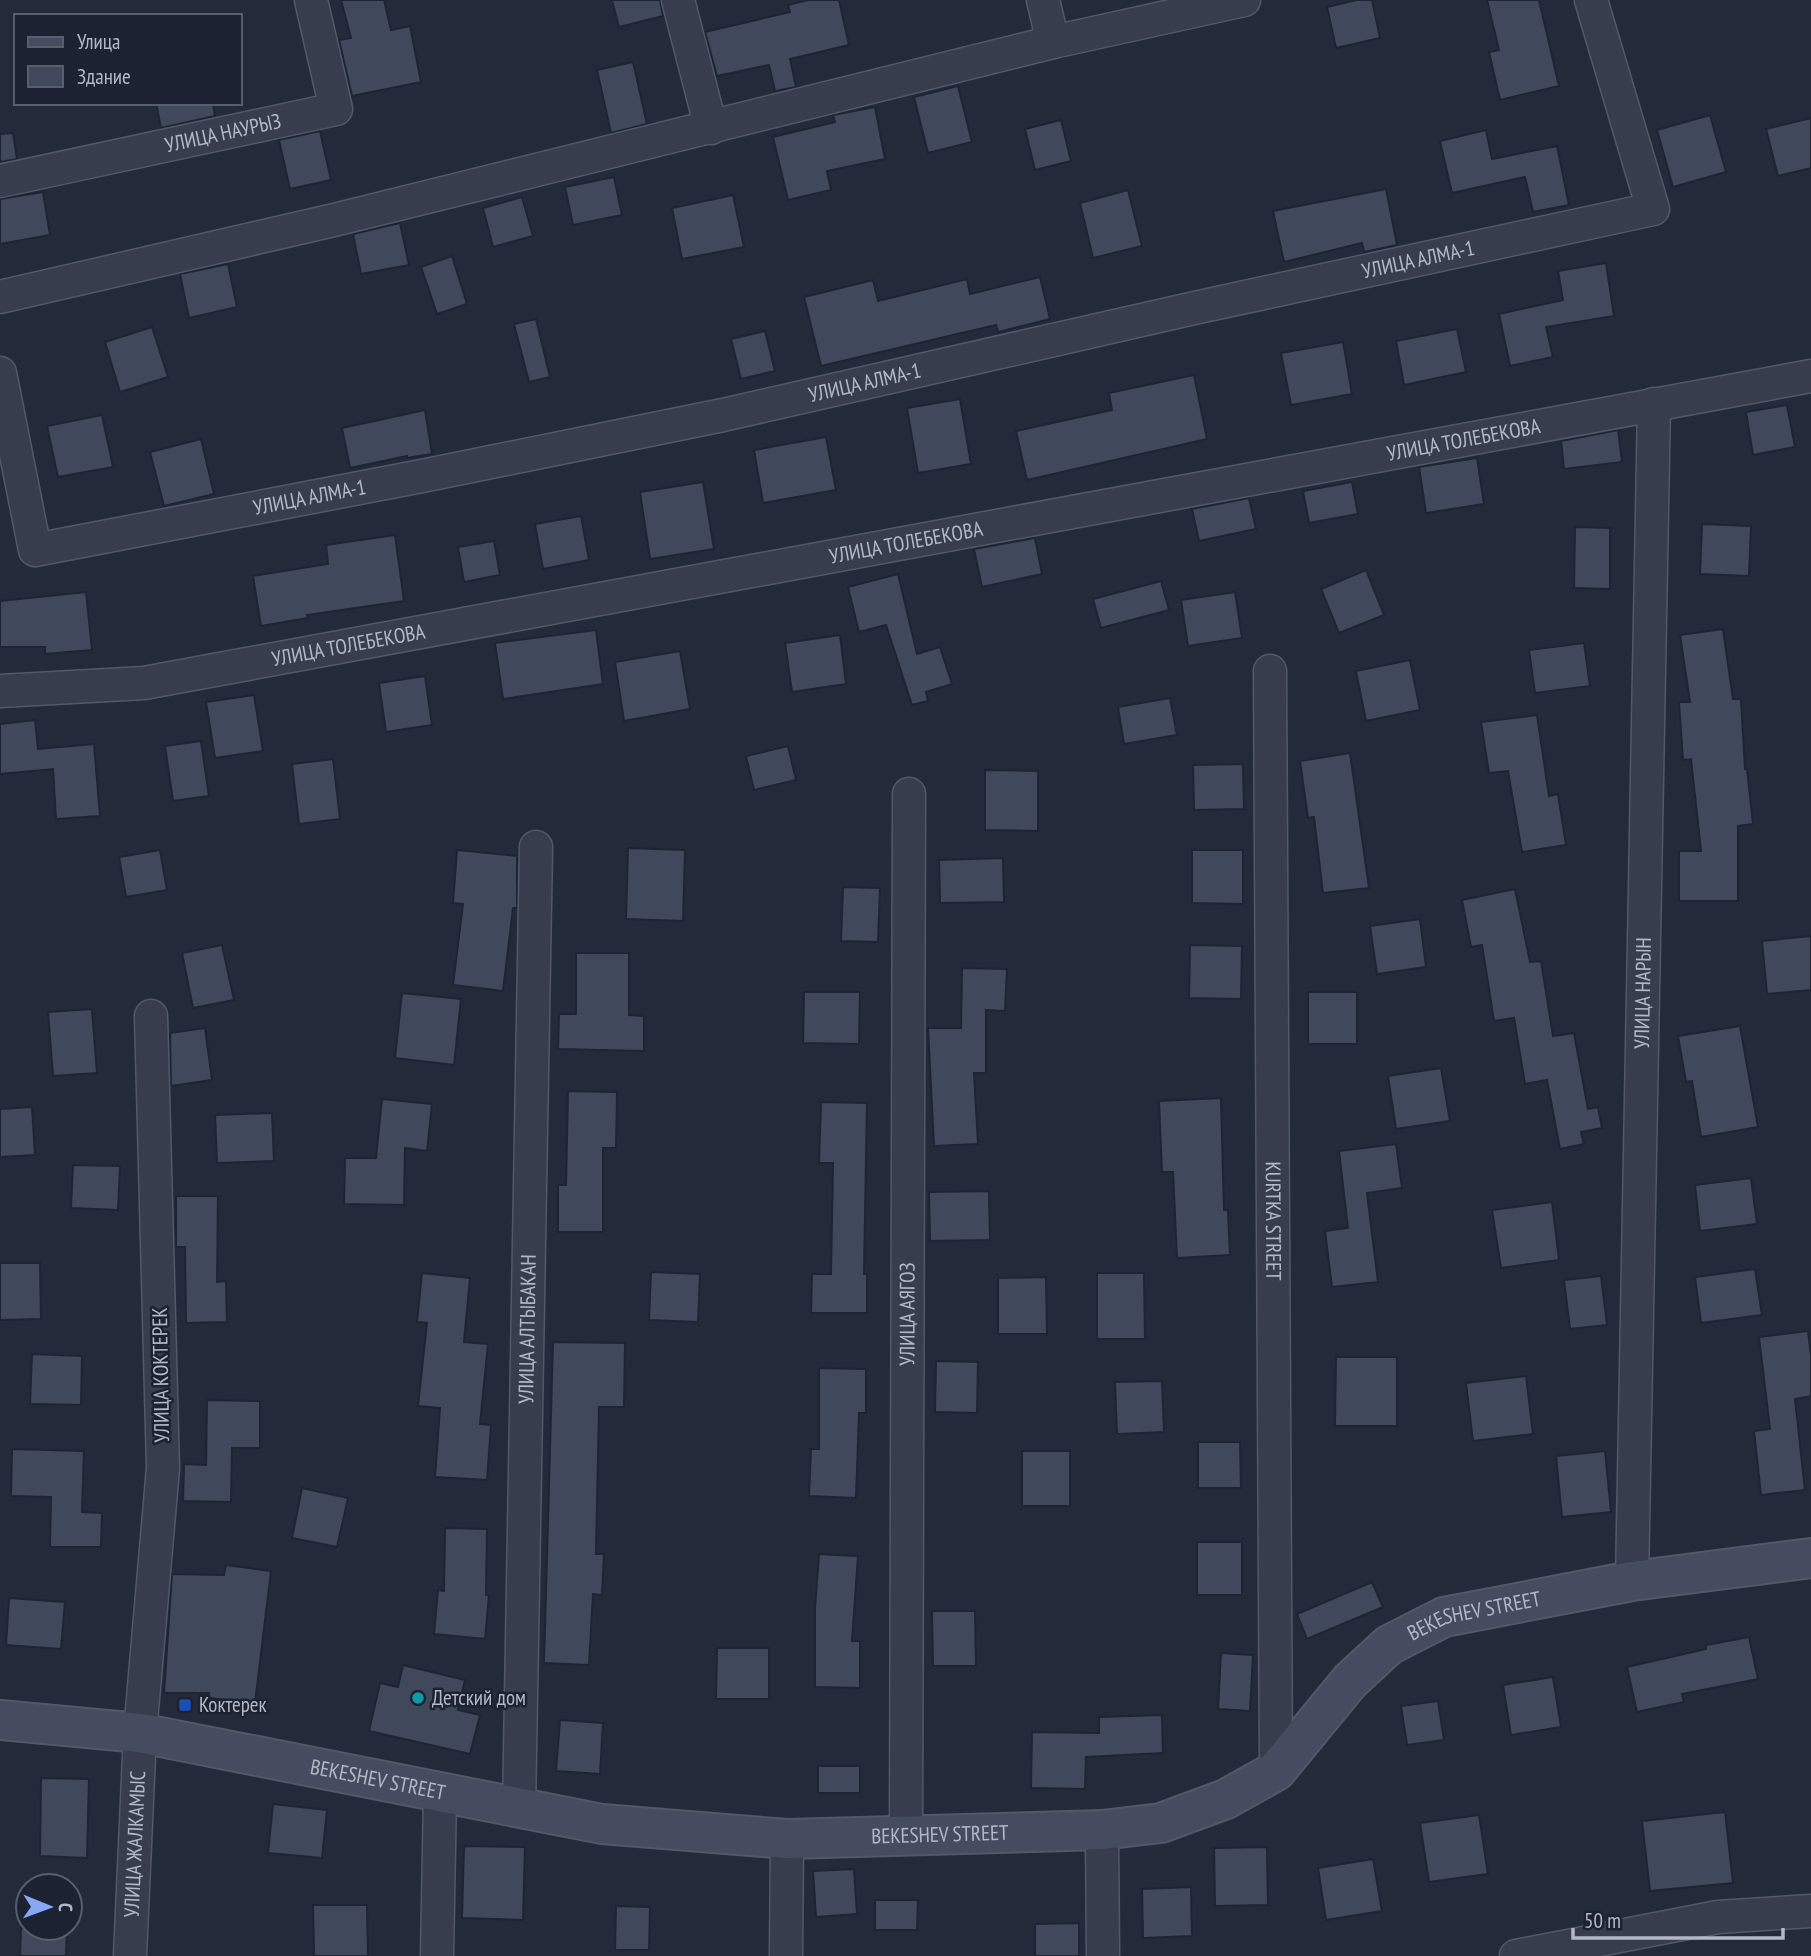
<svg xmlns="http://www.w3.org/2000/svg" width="1811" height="1956" viewBox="0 0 1811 1956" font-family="'PT Sans Narrow',sans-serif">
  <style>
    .building { fill: #3f495b; stroke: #1e2433; stroke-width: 2 }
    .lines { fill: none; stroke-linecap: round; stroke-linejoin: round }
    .minor-casing { stroke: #525867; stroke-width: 35 }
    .secondary-casing { stroke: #525867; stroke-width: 42 }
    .minor { stroke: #373d4c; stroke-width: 32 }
    .secondary { stroke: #454c5f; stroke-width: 38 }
    .culture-dot { fill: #0f9aa8; stroke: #1c2231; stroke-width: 2.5 }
    .transit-dot { fill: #1a4fb4; stroke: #1c2231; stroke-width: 2.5 }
    .labels { text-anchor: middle; stroke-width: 5; stroke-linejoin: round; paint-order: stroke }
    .street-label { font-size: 21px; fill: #b2b8c7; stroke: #1c2231 }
    .poi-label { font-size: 21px; fill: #b2b8c7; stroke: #1c2231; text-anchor: start }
  </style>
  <rect width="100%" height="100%" fill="#232b3b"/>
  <!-- building -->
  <g class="building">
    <path d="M341,0H384L391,30L410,26L421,82L352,96L339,40L351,38Z"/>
    <path d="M612,0H660L663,16L619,27Z"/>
    <path d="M808,0H839L849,45L790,59L796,87L775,91L769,65L717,76L705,32L790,12L788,5Z"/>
    <path d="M1357,0H1372L1380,38L1336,48L1327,7Z"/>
    <path d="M1487,0H1539L1559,86L1500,100L1489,52L1499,50Z"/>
    <path d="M633,62L647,124L611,133L597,70Z"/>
    <path d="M958,86L972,142L928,153L914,97Z"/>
    <path d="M156,103H213L215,116L161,128Z"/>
    <path d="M875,107L885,159L827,171L831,190L788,200L773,137L835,122L833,115Z"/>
    <path d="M1710,115L1726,172L1673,187L1657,130Z"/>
    <path d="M1811,118V168L1778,176L1766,129Z"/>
    <path d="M1061,120L1071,161L1035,170L1025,129Z"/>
    <path d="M1486,130L1492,159L1557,146L1569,205L1533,212L1525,177L1452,193L1440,141Z"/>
    <path d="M320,131L331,180L290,189L279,140Z"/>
    <path d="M13,133L17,159L0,162V134Z"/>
    <path d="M614,177L622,215L573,225L565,187Z"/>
    <path d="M1386,189L1397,245L1364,252L1362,243L1284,262L1273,211Z"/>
    <path d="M1128,190L1142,246L1093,258L1080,203Z"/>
    <path d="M43,192L50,235L0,244V199Z"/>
    <path d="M733,195L744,247L682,259L672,208Z"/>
    <path d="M522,197L533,236L493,247L483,208Z"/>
    <path d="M400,223L409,265L361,274L353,234Z"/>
    <path d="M452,256L467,304L437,314L421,267Z"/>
    <path d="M1606,263L1614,316L1546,327L1553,357L1510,366L1499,314L1563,300L1558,271Z"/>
    <path d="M228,264L237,307L189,318L180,274Z"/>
    <path d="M1040,277L1050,319L998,332L996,325L821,366L804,297L873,280L878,301L967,279L970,294Z"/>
    <path d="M536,319L550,377L529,382L514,324Z"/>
    <path d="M152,327L168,377L120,392L105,342Z"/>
    <path d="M1457,329L1466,372L1404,385L1396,341Z"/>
    <path d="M765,331L775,371L741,379L731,339Z"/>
    <path d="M1343,342L1352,394L1291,405L1281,353Z"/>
    <path d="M1194,375L1207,439L1027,480L1016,431L1112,410L1109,393Z"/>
    <path d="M960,399L971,464L918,473L907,408Z"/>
    <path d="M1787,405L1795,447L1753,455L1746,412Z"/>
    <path d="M425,410L432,454L407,458V456L350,468L342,428Z"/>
    <path d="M102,415L113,467L58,477L47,426Z"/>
    <path d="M1618,430L1622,462L1564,469L1561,441Z"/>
    <path d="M826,437L836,490L763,503L754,450Z"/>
    <path d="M201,439L214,494L164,506L150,452Z"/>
    <path d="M1477,458L1484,504L1426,513L1419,467Z"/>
    <path d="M703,482L714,549L650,559L640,492Z"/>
    <path d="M1352,482L1358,514L1309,523L1303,491Z"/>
    <path d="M1249,498L1256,529L1199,541L1192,509Z"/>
    <path d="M581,516L589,560L543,569L535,524Z"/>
    <path d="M1702,524L1751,526L1749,576L1700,574Z"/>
    <path d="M1575,527L1610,528V589L1574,588Z"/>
    <path d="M395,535L404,601L307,615L308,618L261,626L253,576L328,564L326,545Z"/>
    <path d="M1035,538L1042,574L982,587L974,549Z"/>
    <path d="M494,541L500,575L464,582L458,547Z"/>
    <path d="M1366,570L1384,615L1339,633L1321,589Z"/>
    <path d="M898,574L917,654L940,647L952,684L926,692L928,701L912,705L886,625L859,632L848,587Z"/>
    <path d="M1161,581L1169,610L1101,628L1093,599Z"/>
    <path d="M86,592L92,650L45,654V647H0V601Z"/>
    <path d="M1235,592L1242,638L1188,646L1181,600Z"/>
    <path d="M1723,629L1733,699H1741L1745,769H1747L1753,824L1738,826V901H1679V851H1701L1691,759L1683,760L1679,702H1690L1680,635Z"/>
    <path d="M596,630L603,684L503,699L495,643Z"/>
    <path d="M840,635L846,684L792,692L785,643Z"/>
    <path d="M1584,643L1590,686L1535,693L1529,650Z"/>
    <path d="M680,651L690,709L624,721L615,662Z"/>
    <path d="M1410,660L1420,710L1366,721L1356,671Z"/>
    <path d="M425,676L432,725L386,732L379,683Z"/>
    <path d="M254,695L263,751L215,758L206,702Z"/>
    <path d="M1170,698L1177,735L1124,744L1118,707Z"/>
    <path d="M1537,715L1549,796L1558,794L1566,845L1522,852L1508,771L1489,773L1481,722Z"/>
    <path d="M35,720L38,749L94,744L100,816L56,819L53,769L0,774V724Z"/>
    <path d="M201,741L209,796L173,801L165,746Z"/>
    <path d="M788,746L796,780L754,790L746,756Z"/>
    <path d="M1350,753L1369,888L1323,893L1314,817L1308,818L1300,761Z"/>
    <path d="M333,759L340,819L299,824L292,764Z"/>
    <path d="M1243,764L1244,809L1194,810L1193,765Z"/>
    <path d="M985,770L1038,771V831L985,830Z"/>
    <path d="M628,848L685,850L683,921L626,919Z"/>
    <path d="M160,850L167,890L126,897L119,857Z"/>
    <path d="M457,850L517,856V908H513L503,991L453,985L463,904L453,903Z"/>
    <path d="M1192,850H1243V904L1192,903Z"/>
    <path d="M1003,858L1004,902L940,903L939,860Z"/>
    <path d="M843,887L880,888L878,942L841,941Z"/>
    <path d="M1515,889L1530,962L1541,961L1553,1036L1574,1033L1588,1109L1598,1107L1602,1128L1581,1132L1584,1144L1560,1149L1547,1080L1525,1084L1514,1018L1494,1021L1482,945L1471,947L1462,900Z"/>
    <path d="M1420,919L1426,967L1377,974L1370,926Z"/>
    <path d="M1811,936V990L1767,994L1762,941Z"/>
    <path d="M222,945L234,1000L193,1008L182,953Z"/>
    <path d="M1190,945L1242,946L1241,999L1189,998Z"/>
    <path d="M576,953H629V1015L644,1016V1051L558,1049L559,1014H576Z"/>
    <path d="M962,968L1007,969L1005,1011L986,1010V1073H974L978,1144L934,1146L928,1028H961Z"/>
    <path d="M804,992H860L859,1044L803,1043Z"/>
    <rect x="1308" y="992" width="49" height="52"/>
    <path d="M402,993L461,999L454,1065L395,1058Z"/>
    <path d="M92,1009L97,1073L53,1076L48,1012Z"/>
    <path d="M1740,1026L1758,1127L1701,1137L1692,1081L1686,1082L1678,1036Z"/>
    <path d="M205,1028L212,1080L171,1086L170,1033Z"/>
    <path d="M1441,1068L1450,1121L1396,1129L1388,1076Z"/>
    <path d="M568,1091L617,1092L616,1148H603V1232H558V1185H566Z"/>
    <path d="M1221,1098L1224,1210H1228L1230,1255L1177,1258L1173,1172H1162L1159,1101Z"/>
    <path d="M382,1099L432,1104L427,1151L405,1148L404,1205L344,1204L345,1158H376Z"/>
    <path d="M821,1102L867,1103L864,1274H867V1313H811L812,1274H831L833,1163H819Z"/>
    <path d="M32,1107L35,1155L0,1157V1109Z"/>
    <path d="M272,1113L274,1161L217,1163L215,1115Z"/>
    <path d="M1396,1144L1402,1188L1367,1193L1378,1282L1332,1287L1325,1231L1348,1228L1339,1151Z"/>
    <path d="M73,1165L120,1166L118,1210L71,1208Z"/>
    <path d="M1751,1178L1757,1224L1700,1231L1695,1185Z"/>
    <path d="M989,1191L990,1240L930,1241L929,1192Z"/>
    <path d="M176,1196H218L217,1282L226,1281L227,1322L186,1323L185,1247H176Z"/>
    <path d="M1552,1202L1559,1260L1501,1268L1492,1210Z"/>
    <path d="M0,1263H40L41,1319L0,1320Z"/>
    <path d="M1755,1269L1762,1315L1701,1323L1695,1277Z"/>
    <path d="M651,1272L700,1274L698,1322L649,1320Z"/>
    <path d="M422,1273L470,1278L464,1342L488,1344L480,1424L491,1425L487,1480L435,1477L440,1408L418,1406L427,1323L417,1322Z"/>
    <path d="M1097,1273H1144L1145,1339H1097Z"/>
    <path d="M1601,1276L1607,1325L1570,1329L1564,1280Z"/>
    <path d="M1046,1277L1047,1334H998V1278Z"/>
    <path d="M1808,1331L1811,1356V1396L1795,1399L1805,1490L1761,1495L1754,1431L1770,1429L1759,1337Z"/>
    <path d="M553,1342L625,1343L624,1407H599L596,1554H604L602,1595L593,1594L589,1665L544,1663Z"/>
    <path d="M32,1354L82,1356L81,1405L30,1404Z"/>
    <path d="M1336,1357H1397V1426H1335Z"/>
    <path d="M936,1361L978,1362L977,1413L935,1412Z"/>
    <path d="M819,1368L866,1369V1413H859L856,1498L809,1496L811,1449H819Z"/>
    <path d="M1526,1376L1533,1434L1473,1441L1466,1383Z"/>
    <path d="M1162,1381L1164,1432L1117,1434L1115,1382Z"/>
    <path d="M207,1400L260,1401V1448H232L231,1502L183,1501L184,1464L206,1465Z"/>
    <path d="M1198,1442H1240L1241,1488H1198Z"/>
    <path d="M12,1449L84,1451L82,1512L102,1513L101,1547H50L51,1497L11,1496Z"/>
    <rect x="1022" y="1451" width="48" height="55"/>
    <path d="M1605,1451L1611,1512L1562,1517L1556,1456Z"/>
    <path d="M302,1488L348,1498L337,1547L292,1538Z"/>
    <path d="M445,1528L487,1529L486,1595H489L485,1639L434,1634L438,1590L444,1591Z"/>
    <rect x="1197" y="1542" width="45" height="53"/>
    <path d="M819,1554L858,1556L852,1641H860V1688L815,1687V1608Z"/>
    <path d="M226,1565L271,1571L255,1703L208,1698L209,1693H164L172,1574L224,1575Z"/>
    <path d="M1372,1582L1383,1607L1307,1639L1297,1614Z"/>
    <path d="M9,1598L65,1602L61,1649L6,1645Z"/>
    <path d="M932,1611H975L976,1666H933Z"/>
    <path d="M1749,1637L1758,1679L1682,1694L1684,1702L1637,1712L1627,1667L1706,1649V1645Z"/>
    <path d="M717,1648H769V1699H716Z"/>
    <path d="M1221,1653L1253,1655L1250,1711L1218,1709Z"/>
    <path d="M403,1665L465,1680L458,1710L480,1715L470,1754L369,1731L380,1683L398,1687Z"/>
    <path d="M1553,1677L1561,1727L1511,1735L1503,1685Z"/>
    <path d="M1438,1701L1444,1740L1407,1745L1401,1706Z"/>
    <path d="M1162,1715L1163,1753L1086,1757L1085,1789L1031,1788L1032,1732L1099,1733V1717Z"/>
    <path d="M560,1720L603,1723L600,1774L556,1771Z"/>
    <rect x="818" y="1766" width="42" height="27"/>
    <path d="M41,1778L89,1779L87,1858L40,1856Z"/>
    <path d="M273,1804L327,1810L322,1858L268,1853Z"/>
    <path d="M1725,1812L1733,1883L1650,1891L1642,1821Z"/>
    <path d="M1479,1815L1488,1874L1429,1882L1420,1823Z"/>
    <path d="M464,1846L525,1847L523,1920L462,1918Z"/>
    <path d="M1267,1847L1268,1905L1215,1906L1214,1848Z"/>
    <path d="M1373,1859L1382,1911L1326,1920L1318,1868Z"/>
    <path d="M854,1869L857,1914L816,1917L813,1871Z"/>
    <path d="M1191,1887L1192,1936L1143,1938L1142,1889Z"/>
    <path d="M875,1900H918L917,1930H875Z"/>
    <path d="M313,1905H367L368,1956H314Z"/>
    <path d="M616,1906L650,1907L649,1950H615Z"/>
    <path d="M1079,1923V1956H1035V1924Z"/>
    <path d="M21,1928H67L66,1956H20Z"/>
  </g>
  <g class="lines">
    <defs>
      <g id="minor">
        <path d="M678,0L711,128"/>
        <path d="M1043,0L1053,42"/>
        <path id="s1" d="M0,181L336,109L311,0"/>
        <path d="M0,297L334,220L1053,42L1244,0"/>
        <path id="s2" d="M0,373L35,550L422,476L723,415L1199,307L1653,209L1591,0"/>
        <path id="s3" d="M1270,671L1276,1771"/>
        <path id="s4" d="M0,691L144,683L1811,376"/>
        <path id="s5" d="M1632,1581L1654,404"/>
        <path id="s6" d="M519,1810L536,847"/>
        <path d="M1102,1830L1103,1956"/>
        <path id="s7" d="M906,1836L909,794"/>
        <path id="s8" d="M130,1956L140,1733L163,1468L151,1016"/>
        <path d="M437,1956L440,1794"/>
        <path d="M786,1956L787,1839"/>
        <path d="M1516,1956L1718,1917L1811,1911"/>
      </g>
      <g id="secondary">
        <path id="s9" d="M0,1720L140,1733L602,1824L787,1839L1102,1830L1161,1823L1226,1799L1276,1771L1350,1681L1389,1645L1444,1617L1632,1581L1811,1558"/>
      </g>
    </defs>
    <!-- minor casing -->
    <use href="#minor" class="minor-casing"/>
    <!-- secondary casing -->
    <use href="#secondary" class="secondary-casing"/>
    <!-- minor -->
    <use href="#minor" class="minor"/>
    <!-- secondary -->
    <use href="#secondary" class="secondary"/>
  </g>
  <!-- markers -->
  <circle class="culture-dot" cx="418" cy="1698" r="7"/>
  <rect class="transit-dot" x="178" y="1698" width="14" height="14" rx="3.5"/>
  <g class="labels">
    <!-- street labels -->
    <g class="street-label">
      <text dy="7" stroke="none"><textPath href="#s1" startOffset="228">УЛИЦА НАУРЫЗ</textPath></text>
      <text dy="7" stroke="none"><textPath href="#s2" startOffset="1594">УЛИЦА АЛМА-1</textPath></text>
      <text dy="7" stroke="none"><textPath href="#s2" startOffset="1027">УЛИЦА АЛМА-1</textPath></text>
      <text dy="7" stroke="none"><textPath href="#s4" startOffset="1486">УЛИЦА ТОЛЕБЕКОВА</textPath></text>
      <text dy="7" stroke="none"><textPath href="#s2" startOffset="460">УЛИЦА АЛМА-1</textPath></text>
      <text dy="7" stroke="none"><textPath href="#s4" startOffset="919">УЛИЦА ТОЛЕБЕКОВА</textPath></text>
      <text dy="7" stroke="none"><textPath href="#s4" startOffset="352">УЛИЦА ТОЛЕБЕКОВА</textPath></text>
      <text dy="7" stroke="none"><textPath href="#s5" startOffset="588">УЛИЦА НАРЫН</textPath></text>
      <text dy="7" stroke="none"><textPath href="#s3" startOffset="550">KURTKA STREET</textPath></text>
      <text dy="7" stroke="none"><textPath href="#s7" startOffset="522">УЛИЦА АЯГОЗ</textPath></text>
      <text dy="7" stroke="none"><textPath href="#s6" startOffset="481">УЛИЦА АЛТЫБАКАН</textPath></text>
      <text transform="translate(161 1375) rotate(-91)" y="7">УЛИЦА КОКТЕРЕК</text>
      <text dy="7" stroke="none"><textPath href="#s9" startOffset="1559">BEKESHEV STREET</textPath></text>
      <text dy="7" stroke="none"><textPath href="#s9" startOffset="383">BEKESHEV STREET</textPath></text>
      <text dy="7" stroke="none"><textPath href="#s9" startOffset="950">BEKESHEV STREET</textPath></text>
      <text dy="7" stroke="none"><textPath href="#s8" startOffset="112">УЛИЦА ЖАЛКАМЫС</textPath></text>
    </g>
    <!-- poi labels -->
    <g class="poi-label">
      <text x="432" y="1705">Детский дом</text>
      <text x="199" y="1712">Коктерек</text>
    </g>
  </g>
  <!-- legend -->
  <rect x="14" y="14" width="228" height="91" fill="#1c2231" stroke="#585e6d" stroke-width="2"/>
  <rect x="28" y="37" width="35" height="10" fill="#454c5f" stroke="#585e6d" stroke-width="2"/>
  <text x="77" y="49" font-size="21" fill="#b2b8c7">Улица</text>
  <rect x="28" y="66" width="35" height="21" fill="#3f495b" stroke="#585e6d" stroke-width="2"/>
  <text x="77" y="84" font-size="21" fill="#b2b8c7">Здание</text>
  <!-- north arrow -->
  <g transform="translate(49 1907) rotate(91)"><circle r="33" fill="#1c2231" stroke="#585e6d" stroke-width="2"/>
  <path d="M0-5L12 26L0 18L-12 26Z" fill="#88a8f6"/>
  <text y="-10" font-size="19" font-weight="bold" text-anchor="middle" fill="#b2b8c7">С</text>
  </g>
  <!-- scale -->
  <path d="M1573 1928v10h210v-10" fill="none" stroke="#b2b8c7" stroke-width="3.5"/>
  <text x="1584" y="1928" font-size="21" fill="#b2b8c7" stroke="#1c2231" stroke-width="5" paint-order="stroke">50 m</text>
</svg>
